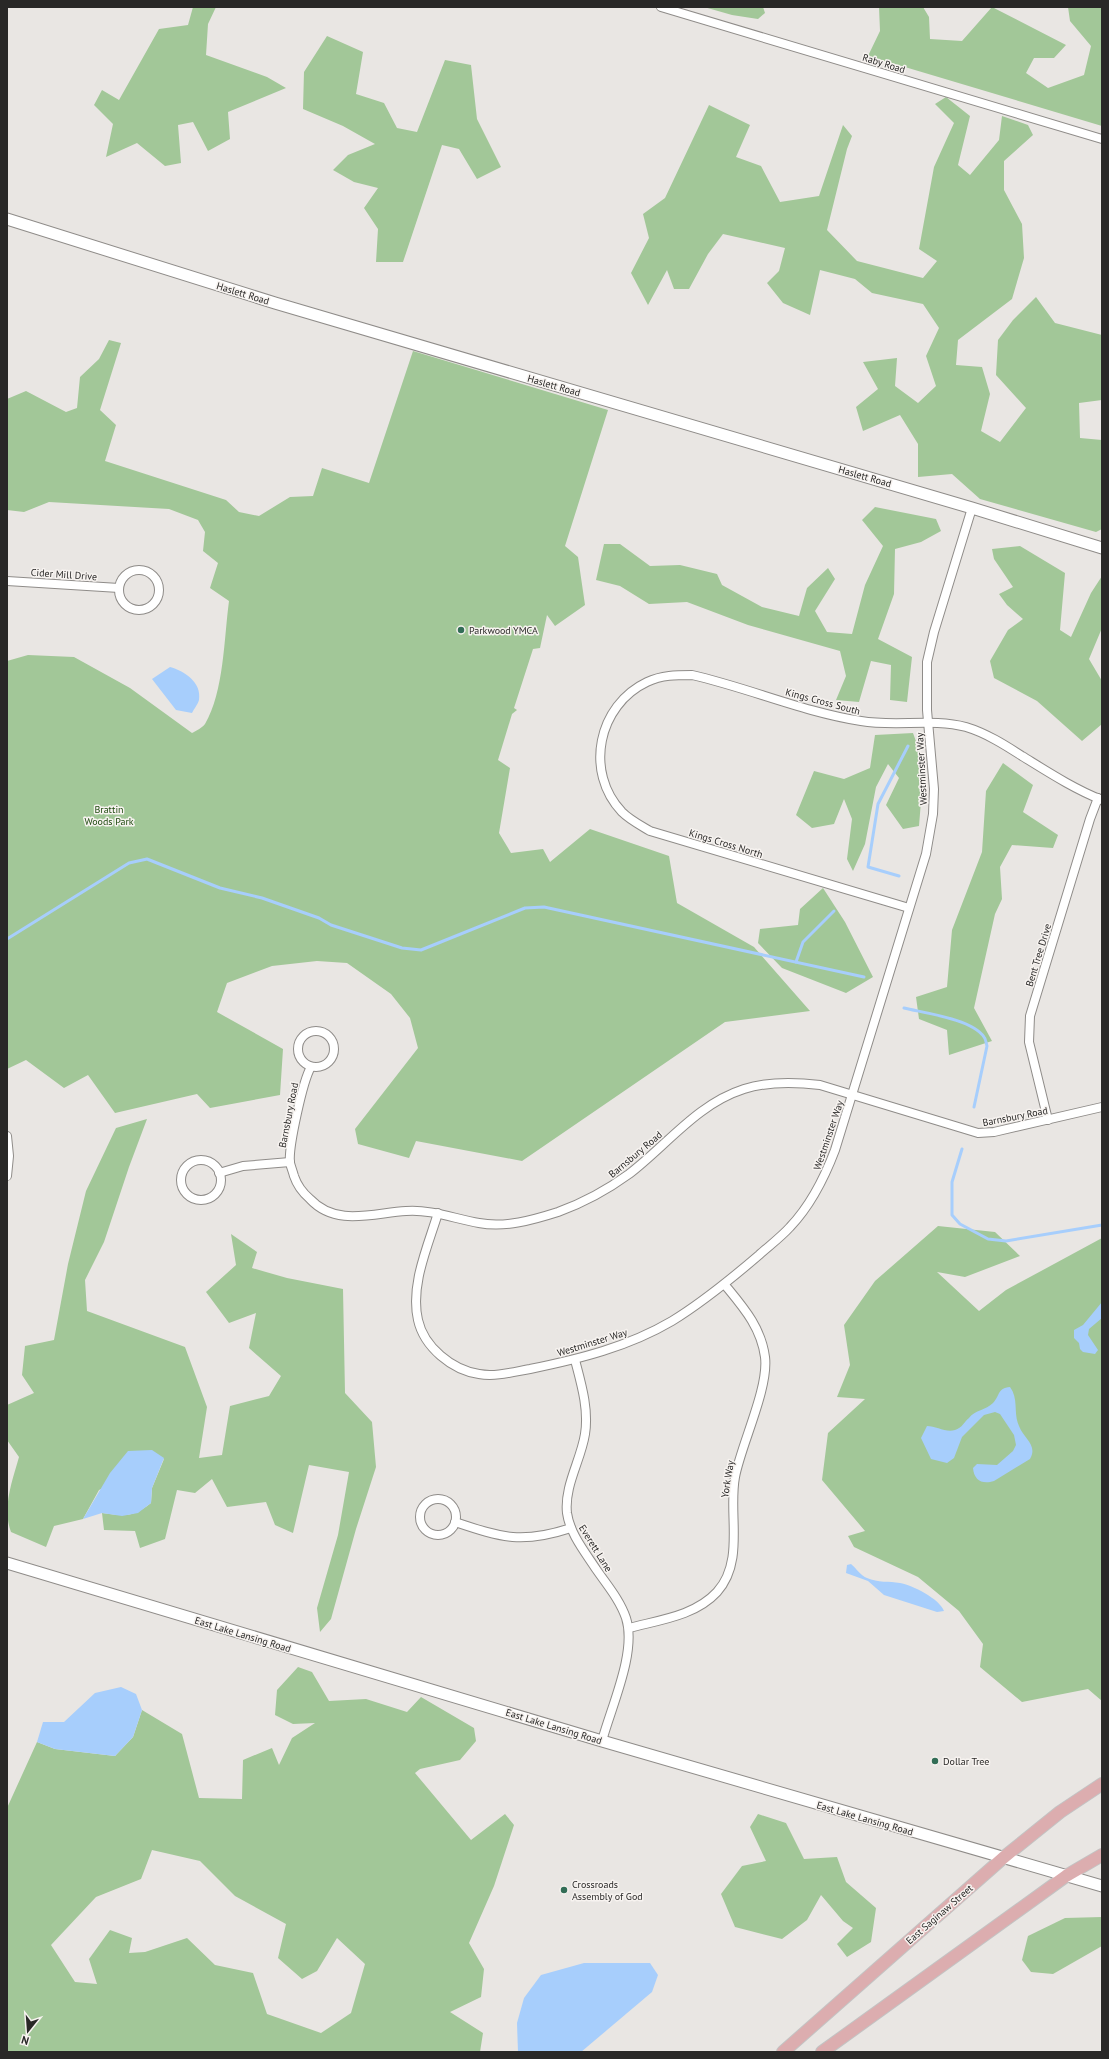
<svg xmlns="http://www.w3.org/2000/svg" width="1109" height="2059" viewBox="0 0 1109 2059" font-family="'PT Sans',sans-serif">
  <style>
    .green { fill: #a2c798; fill-rule: evenodd }
    .water { fill: #a7cefc }
    .lines { fill: none; stroke-linecap: round; stroke-linejoin: round }
    .stream { stroke: #a7cefc; stroke-width: 3 }
    .street-casing { stroke: #8f8c89; stroke-width: 10 }
    .secondary-casing { stroke: #8f8c89; stroke-width: 13 }
    .primary-casing { stroke: #c3c3c3; stroke-width: 14 }
    .street { stroke: #fff; stroke-width: 8 }
    .secondary { stroke: #fff; stroke-width: 11 }
    .primary { stroke: #dcadaf; stroke-width: 12 }
    .poi-dot { fill: #326d56; stroke: #f7f3f0; stroke-width: 1.5 }
    .labels { text-anchor: middle; stroke-width: 3; stroke-linejoin: round; paint-order: stroke }
    .street-label { font-size: 10px; fill: #292827; stroke: #f7f3f0 }
    .poi-label { font-size: 10px; fill: #292827; stroke: #f7f3f0; text-anchor: start }
    .park-label { font-size: 10px; fill: #1e4a0f; stroke: #f7f3f0 }
  </style>
  <rect width="100%" height="100%" fill="#e9e6e3"/>
  <!-- green -->
  <g class="green">
    <path d="M193,7H216L208,24L206,55L267,77L286,88L228,112L230,139L208,151L193,122L178,125L181,163L165,166L137,143L106,157L113,124L94,105L102,90L119,100L159,29L188,25Z"/>
    <path d="M704,7H763L765,13L758,19L732,15Z"/>
    <path d="M879,7H923L929,17L930,39L962,41L992,7L1066,45L1054,58H1034L1026,73L1048,88L1084,75L1091,46L1070,21L1068,7H1102V126L868,56L880,31Z"/>
    <path d="M327,36L363,52L356,94L384,103L397,128L417,132L445,60L471,65L477,119L501,167L477,179L459,149L442,145L403,262H376L378,229L364,208L378,188L354,182L333,170L348,155L375,144L343,126L303,109L304,72Z"/>
    <path d="M946,97L970,116L958,165L970,175L999,140L1002,116L1028,125L1033,135L1004,161V190L1022,224L1024,258L1012,299L958,340L956,365L982,367L990,394L981,431L1000,442L1026,408L996,375L998,340L1013,320L1036,297L1055,323L1102,335V400L1079,403L1080,438L1102,440V529L1096,532L980,499L952,474L918,477V444L900,415L863,431L856,407L878,389L863,362L897,358L895,386L918,403L936,386L926,356L939,328L923,304L872,293L855,279L820,270L810,315L783,303L767,283L779,271L785,248L723,234L708,254L689,289H674L667,270L648,305L631,273L649,238L643,214L665,198L709,105L750,125L736,157L761,166L780,202L819,196L843,125L852,136L847,149L827,230L857,261L923,278L937,261L919,249L934,167L954,123L935,104Z"/>
    <path d="M109,340L121,343L100,410L116,425L105,461L226,500L239,512L259,516L290,497L313,496L322,468L369,483L413,351L608,410L565,546L578,557L585,605L555,626L547,615L540,648L533,649L514,708L517,710L512,714L498,760L510,768L499,833L511,853L543,849L550,862L590,829L669,856L677,903L754,947L810,1011L725,1022L522,1161L416,1141L409,1158L358,1144L355,1129L418,1048L410,1018L391,994L347,963L317,961L272,966L227,983L217,1012L283,1049L280,1095L210,1108L197,1094L115,1113L88,1075L64,1088L26,1060L7,1069V661L28,655L74,657L130,688L192,733C196,731 202,728 205,724C224,692 224,638 229,601L210,588L218,563L203,551L205,532L198,520L169,509L49,502L24,512L7,510V399L26,391L66,412L77,408L80,377L99,359Z"/>
    <path d="M875,507L936,519L941,531L921,542L895,549L894,594L878,639L912,657L907,702L890,700L891,665L871,661L859,702L836,700L846,676L840,651L748,625L687,602L649,604L620,586L596,580L604,544H620L650,566L680,565L717,574L722,585L762,607L799,616L807,588L828,568L835,579L815,611L827,632L852,634L865,585L883,546L862,520Z"/>
    <path d="M1020,546L1065,573L1060,630L1071,637L1091,593L1102,576V628L1089,659L1102,681V724L1082,741L1037,701L994,678L990,661L1008,630L1023,619L1007,605L999,594L1013,587L994,559L992,549Z"/>
    <path d="M913,733L924,764L919,826L903,829L886,805L899,778L888,764L876,787L865,844L853,871L847,859L852,819L844,799L834,824L812,828L796,815L814,771L844,779L870,768L875,735Z"/>
    <path d="M1003,763L1033,785L1023,812L1058,835L1053,848L1012,845L1000,867L1002,899L995,914L974,1008L992,1041L949,1055L947,1030L919,1019L916,997L947,987L952,930L982,852L986,791Z"/>
    <path d="M823,888L845,922L873,977L846,993L782,968L758,943L760,929L798,925L800,909Z"/>
    <path d="M147,1119L129,1167L104,1242L85,1280L87,1311L185,1347L207,1407L199,1458L222,1455L230,1406L269,1396L281,1376L249,1348L256,1313L229,1323L206,1292L236,1265L231,1234L257,1252L252,1268L287,1278L343,1289L345,1393L372,1422L376,1467L356,1529L331,1619L320,1632L317,1608L338,1535L349,1472L309,1465L293,1533L275,1525L266,1502L227,1507L212,1479L195,1493L177,1490L165,1539L140,1548L135,1531L104,1530L102,1513C125,1516 132,1518 151,1503L152,1488L164,1459L99,1490L83,1519L54,1526L46,1547L11,1532C2,1508 12,1482 19,1457L7,1440V1405L34,1393L22,1375L25,1346L54,1340L68,1264L86,1191L116,1128Z"/>
    <path d="M938,1226L995,1232L1020,1256L965,1277L937,1272L979,1311L1006,1290L1102,1238V1701L1088,1689L1022,1702L980,1667L983,1644L959,1611L918,1577L854,1547L848,1536L865,1531L822,1480L828,1433L865,1399L837,1397L850,1365L844,1325L875,1281Z"/>
    <path d="M298,1667L312,1672L329,1701L366,1699L407,1712L421,1697L474,1728L476,1741L460,1760L420,1769L415,1773L471,1840L505,1814L514,1825L494,1886L469,1943L484,1969L481,1997L450,2012L483,2033L480,2052H7V1808L37,1742L55,1749L115,1756L133,1737L142,1710L182,1734L199,1798L242,1799L243,1760L272,1748L279,1765L292,1738L315,1723L293,1724L275,1715L277,1690ZM152,1850L200,1861L235,1896L286,1924L278,1958L302,1979L317,1971L337,1938L365,1964L351,2013L321,2033L267,2014L253,1973L215,1965L187,1938L145,1952L129,1953L132,1938L110,1930L89,1959L97,1984L75,1982L51,1945L96,1897L141,1879Z"/>
    <path d="M758,1814L786,1823L804,1859L837,1857L846,1882L876,1908L871,1942L847,1957L837,1944L853,1928L843,1921L821,1895L807,1920L782,1939L735,1927L721,1894L742,1866L766,1861L750,1827Z"/>
    <path d="M1102,1917V1946L1053,1974L1031,1972L1022,1960L1028,1936L1065,1918Z"/>
  </g>
  <!-- water -->
  <g class="water">
    <path d="M170,667C184,671 202,682 199,700C198,704 194,709 192,713L176,710L152,679Z"/>
    <path d="M1102,1302V1318L1089,1329L1088,1335L1098,1350L1095,1354L1083,1352L1080,1349L1079,1343L1074,1338V1330L1083,1325Z"/>
    <path d="M1010,1387C1019,1399 1013,1413 1019,1426C1024,1439 1038,1445 1030,1459L994,1481C982,1485 974,1480 973,1468L977,1464L997,1465L1013,1451L1016,1445L1014,1435L1000,1414L995,1412L984,1415L962,1437L954,1458L947,1463L931,1459L921,1438L927,1426C936,1426 946,1433 955,1430C962,1428 964,1422 969,1418C975,1410 986,1410 993,1403C1000,1396 997,1388 1010,1387Z"/>
    <path d="M152,1450L164,1458L152,1488L151,1503L138,1513L122,1516L102,1513L83,1519L110,1473L128,1451Z"/>
    <path d="M851,1564C856,1568 861,1576 867,1578C878,1583 889,1581 900,1583C912,1585 940,1599 944,1611L937,1612L884,1595L868,1581L846,1573L847,1565Z"/>
    <path d="M121,1687L136,1694L142,1710L133,1737L115,1756L55,1749L37,1742L43,1722H64L95,1693Z"/>
    <path d="M584,1963H650L658,1975L652,1992L581,2052H518L517,2023L524,1998L541,1975Z"/>
  </g>
  <g class="lines">
    <!-- stream -->
    <g class="stream">
      <path d="M899,876L868,867L878,804L908,746"/>
      <path d="M7,939L129,863L147,859L220,888L262,898L319,918L331,925L402,948L421,950L525,908L544,907L864,977"/>
      <path d="M796,962L803,942L834,911"/>
      <path d="M904,1008C924,1013 972,1019 984,1037C986,1039 986,1043 987,1046L974,1107"/>
      <path d="M962,1149L952,1182V1215L960,1224L988,1239L1006,1241L1102,1225"/>
    </g>
    <defs>
      <g id="street">
        <path d="M661,7L1102,139"/>
        <circle cx="139" cy="590" r="20"/>
        <path d="M7,581L119,588"/>
        <path d="M909,908L650,831C640,825 630,820 622,812C584,772 598,705 647,682C662,675 676,675 692,675C749,688 803,712 861,721C896,727 932,718 966,727C986,733 1005,745 1022,756C1048,772 1074,789 1102,800"/>
        <circle cx="316" cy="1049" r="18"/>
        <path d="M311,1067C303,1080 288,1148 290,1163C291,1167 293,1172 294,1176C297,1185 303,1193 310,1199C336,1227 373,1213 406,1211C431,1209 455,1219 479,1223C505,1228 533,1220 558,1212C583,1203 607,1190 629,1174C667,1145 697,1104 744,1089C769,1081 795,1082 820,1085L978,1133L994,1132L1102,1107"/>
        <path d="M1048,1120L1029,1042L1030,1016L1090,819L1098,798"/>
        <path d="M7,1136L9,1156L7,1176"/>
        <circle cx="201" cy="1180" r="20"/>
        <path d="M219,1173L243,1166L290,1162"/>
        <path d="M438,1213C428,1246 410,1285 418,1320C424,1347 452,1370 479,1374C495,1377 513,1372 530,1369C579,1359 628,1347 672,1321C703,1302 731,1279 759,1255C769,1246 781,1237 790,1227C811,1205 824,1179 835,1150L926,854L933,814L934,789L927,710V662L934,632L972,508"/>
        <path d="M575,1360C581,1383 589,1409 585,1434C581,1460 564,1486 567,1513C570,1534 585,1552 596,1569C607,1585 620,1600 626,1618C637,1652 611,1707 602,1741"/>
        <circle cx="438" cy="1517" r="18"/>
        <path d="M455,1522C503,1538 522,1544 571,1528"/>
        <path d="M629,1628C659,1620 695,1616 717,1592C745,1561 728,1514 735,1477C741,1445 769,1388 765,1357C761,1327 743,1307 725,1285"/>
      </g>
      <g id="secondary">
        <path d="M7,219L275,303L972,508L1102,548"/>
        <path d="M7,1563L602,1741L1102,1886"/>
      </g>
      <g id="primary">
        <path d="M783,2052L1003,1858L1060,1812L1102,1784"/>
        <path d="M822,2052L1066,1876L1102,1855"/>
      </g>
    </defs>
    <!-- street casing -->
    <use href="#street" class="street-casing"/>
    <!-- secondary casing -->
    <use href="#secondary" class="secondary-casing"/>
    <!-- primary casing -->
    <use href="#primary" class="primary-casing"/>
    <!-- street -->
    <use href="#street" class="street"/>
    <!-- secondary -->
    <use href="#secondary" class="secondary"/>
    <!-- primary -->
    <use href="#primary" class="primary"/>
  </g>
  <!-- markers -->
  <g class="poi-dot">
    <circle cx="461" cy="630" r="4"/>
    <circle cx="935" cy="1761" r="4"/>
    <circle cx="564" cy="1890" r="4"/>
  </g>
  <g class="labels">
    <!-- street labels -->
    <g class="street-label">
      <text transform="translate(884 63) rotate(17)" y="4">Raby Road</text>
      <text transform="translate(243 293) rotate(17)" y="4">Haslett Road</text>
      <text transform="translate(554 385) rotate(16)" y="4">Haslett Road</text>
      <text transform="translate(865 476) rotate(16)" y="4">Haslett Road</text>
      <text transform="translate(64 574) rotate(4)" y="4">Cider Mill Drive</text>
      <text transform="translate(823 701) rotate(15)" y="4">Kings Cross South</text>
      <text transform="translate(921 769) rotate(-93)" y="4">Westminster Way</text>
      <text transform="translate(726 843) rotate(17)" y="4">Kings Cross North</text>
      <text transform="translate(1038 955) rotate(-73)" y="4">Bent Tree Drive</text>
      <text transform="translate(288 1115) rotate(-79)" y="4">Barnsbury Road</text>
      <text transform="translate(1015 1116) rotate(-11)" y="4">Barnsbury Road</text>
      <text transform="translate(828 1135) rotate(-71)" y="4">Westminster Way</text>
      <text transform="translate(635 1154) rotate(-40)" y="4">Barnsbury Road</text>
      <text transform="translate(592 1342) rotate(-17)" y="4">Westminster Way</text>
      <text transform="translate(727 1479) rotate(-81)" y="4">York Way</text>
      <text transform="translate(596 1548) rotate(58)" y="4">Everett Lane</text>
      <text transform="translate(243 1634) rotate(17)" y="4">East Lake Lansing Road</text>
      <text transform="translate(554 1726) rotate(17)" y="4">East Lake Lansing Road</text>
      <text transform="translate(865 1818) rotate(16)" y="4">East Lake Lansing Road</text>
      <text transform="translate(939 1914) rotate(-41)" y="4">East Saginaw Street</text>
    </g>
    <!-- poi labels -->
    <g class="poi-label">
      <text x="469" y="634">Parkwood YMCA</text>
      <text x="943" y="1765">Dollar Tree</text>
      <text x="572" y="1888">Crossroads<tspan x="572" dy="12">Assembly of God</tspan></text>
    </g>
    <!-- park labels -->
    <g class="park-label">
      <text x="109" y="813">Brattin<tspan x="109" dy="12">Woods Park</tspan></text>
    </g>
  </g>
  <!-- border -->
  <rect width="1109" height="2059" fill="none" stroke="#292827" stroke-width="16"/>
  <!-- north arrow -->
  <g transform="translate(28 2031) rotate(197)" stroke="#f7f3f0" stroke-width="3" paint-order="stroke">
  <path d="M0-3L7 15L0 10L-7 15Z" fill="#292827"/>
  <text y="-6" font-size="11" font-weight="bold" text-anchor="middle" fill="#292827">N</text>
  </g>
</svg>
